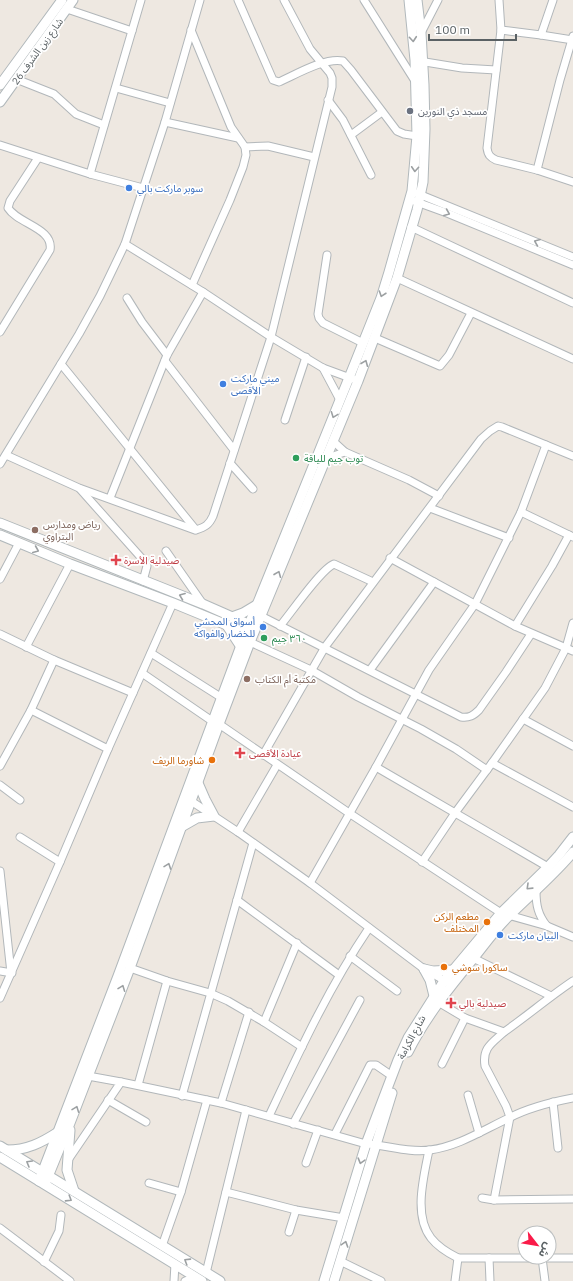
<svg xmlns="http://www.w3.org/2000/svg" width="573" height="1281" viewBox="0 0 573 1281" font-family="'IBM Plex Sans','Noto Sans Arabic',sans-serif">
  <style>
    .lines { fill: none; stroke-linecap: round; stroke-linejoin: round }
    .street-casing { stroke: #b2b7ba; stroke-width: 9 }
    .secondary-casing { stroke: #b1b8bb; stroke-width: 11 }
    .street { stroke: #fff; stroke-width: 7 }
    .secondary { stroke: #fff; stroke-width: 9 }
    .oneway { stroke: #9ca0a2 }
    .worship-dot { fill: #6b7280; stroke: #fff; stroke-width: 1.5 }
    .shop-dot { fill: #3f7fe0; stroke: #fff; stroke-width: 1.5 }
    .leisure-dot { fill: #2e9e5b; stroke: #fff; stroke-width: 1.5 }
    .education-dot { fill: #8d6e63; stroke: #fff; stroke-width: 1.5 }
    .health-dot { fill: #e0444e; stroke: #fff; stroke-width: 1.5 }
    .food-dot { fill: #e8710a; stroke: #fff; stroke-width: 1.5 }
    .labels { text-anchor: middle; stroke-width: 3.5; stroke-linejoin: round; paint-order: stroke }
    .street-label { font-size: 10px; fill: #5a6164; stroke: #fff }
    .worship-label { font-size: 10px; fill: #5b616d; stroke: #fff; text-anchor: start }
    .shop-label { font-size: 10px; fill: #366cbe; stroke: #fff; text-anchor: start }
    .leisure-label { font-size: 10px; fill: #27864d; stroke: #fff; text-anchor: start }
    .education-label { font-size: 10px; fill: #785e54; stroke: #fff; text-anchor: start }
    .health-label { font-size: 10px; fill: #be3a42; stroke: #fff; text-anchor: start }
    .food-label { font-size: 10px; fill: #c56008; stroke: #fff; text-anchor: end }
  </style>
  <rect width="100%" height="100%" fill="#eee8e1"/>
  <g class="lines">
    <defs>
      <g id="street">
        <path d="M238,0L273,80L279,82C295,75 325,57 343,61L351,70L397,131L404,134L417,136"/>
        <path d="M364,0L415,81"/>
        <path d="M499,0L501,30L487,148C488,155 490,157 496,160L537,170L573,182"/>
        <path d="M67,9L132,31"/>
        <path d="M191,30L231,127L245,147L246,155L243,167L230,200L192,285"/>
        <path d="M501,30L541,35L573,40"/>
        <path d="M421,33L438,0"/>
        <path d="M541,35L553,0"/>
        <path d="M419,61L462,68L496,70"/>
        <path d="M16,79L54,94L76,114L104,125"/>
        <path d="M116,88L170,103"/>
        <path d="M328,100L343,120L371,175"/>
        <path d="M165,122L238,138"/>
        <path d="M351,135L382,112"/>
        <path d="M0,145L90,174L143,188"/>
        <path d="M245,147L268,146L314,157"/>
        <path d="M537,170L560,80L573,36"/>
        <path d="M90,174L141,0"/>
        <path d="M416,193L573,257"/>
        <path d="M414,201L447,213L573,265"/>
        <path d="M411,227L573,303"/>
        <path d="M125,244L203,292L271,337L323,368L353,379"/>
        <path d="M327,255L318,314L319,318L323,323L363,343"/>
        <path d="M397,278L573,359"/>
        <path d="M127,298L142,322L167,355"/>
        <path d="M0,332L50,250C54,228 18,224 8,208L10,201L38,158"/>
        <path d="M375,338L440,366L449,355L471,313"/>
        <path d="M165,361L234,450"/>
        <path d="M61,364L196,530C205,527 209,525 213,516L271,337L332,87V78L330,73L310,49L284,0"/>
        <path d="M323,368L340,400"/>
        <path d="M285,420L306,357"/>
        <path d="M333,441L345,452L409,480L439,496"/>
        <path d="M6,455L79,488L195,530"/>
        <path d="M326,460L333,456L345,452"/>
        <path d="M230,463L253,489"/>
        <path d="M0,464L79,334L100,296L125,244L165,122L200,0"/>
        <path d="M80,489L145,562L147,566L143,581"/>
        <path d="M110,498L167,355L203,292"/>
        <path d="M430,508L509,538"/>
        <path d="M521,512L573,537"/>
        <path d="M166,551L203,604"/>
        <path d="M390,558L515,626L573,651"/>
        <path d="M0,579L19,543"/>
        <path d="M261,616L461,717C469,718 473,716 479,710L506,672L531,634"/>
        <path d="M280,626C291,613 321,569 334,564L373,582"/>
        <path d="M515,626L552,566L569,535"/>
        <path d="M0,634L54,660L31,710L0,766"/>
        <path d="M250,642L311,670L358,697L421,729L456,749L487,770"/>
        <path d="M26,647L70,564"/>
        <path d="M151,653L222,698"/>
        <path d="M54,660L133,693"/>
        <path d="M370,670L434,582"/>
        <path d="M142,673L212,721"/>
        <path d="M523,719L573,746"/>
        <path d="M219,724L349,813L501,913L547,926L573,937"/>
        <path d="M108,749L173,603"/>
        <path d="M263,755L325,647L481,439L490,431L498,426L502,427L573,456"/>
        <path d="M492,763L573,807"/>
        <path d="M376,767L548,867"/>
        <path d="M0,785L20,800"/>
        <path d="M188,799L238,832L310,883L424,969L449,983"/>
        <path d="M238,832L277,765"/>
        <path d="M20,837L60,862"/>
        <path d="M422,862L455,813L492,763L545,688L566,648L573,623"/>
        <path d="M0,871L11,973"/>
        <path d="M310,883L376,767L429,670L475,604L521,512L546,445"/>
        <path d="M536,891C536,905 538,915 547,926"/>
        <path d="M237,900L339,975"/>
        <path d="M350,956L397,991"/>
        <path d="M473,958L551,996"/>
        <path d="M127,963L130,968L167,981L210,993L228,1001L264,1022L302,1047"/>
        <path d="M0,971L12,973"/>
        <path d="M0,998L60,862L108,749L31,710"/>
        <path d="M438,1002L465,1018L504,1032C527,1016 549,997 573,981"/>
        <path d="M264,1022L297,943"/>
        <path d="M442,1064L465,1018"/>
        <path d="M121,1082L221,1103L366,1144C387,1145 408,1153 430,1150C459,1146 483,1130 509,1118C528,1108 552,1102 573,1098"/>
        <path d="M138,1085L167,981"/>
        <path d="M468,1095L479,1133"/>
        <path d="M182,1096L253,843"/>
        <path d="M108,1100L146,1122"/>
        <path d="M553,1102L558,1148"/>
        <path d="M221,1103L249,1012"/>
        <path d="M269,1116C299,1052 329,987 369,928"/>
        <path d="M293,1124L360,1000"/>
        <path d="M335,1134L370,1065H376L392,1076"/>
        <path d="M429,1150C424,1176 413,1215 431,1238C438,1247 448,1253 458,1258H573"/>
        <path d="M68,1160L121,1082L88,1076"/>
        <path d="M306,1163L318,1130"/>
        <path d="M149,1183L181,1192"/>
        <path d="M226,1192L296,1210L344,1218"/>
        <path d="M482,1198L494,1200L573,1199"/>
        <path d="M494,1200L510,1117L506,1106L485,1066C482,1048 492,1043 504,1032"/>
        <path d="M0,1228L70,1281"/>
        <path d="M289,1232L296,1210"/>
        <path d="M162,1246L181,1192L207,1100"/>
        <path d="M489,1258L490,1281"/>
        <path d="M542,1258L545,1281"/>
        <path d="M340,1261L381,1281"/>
        <path d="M44,1262L59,1231L61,1215"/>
        <path d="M206,1273L246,1110"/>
        <path d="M174,1281L175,1264"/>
        <path d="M185,1281L196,1277"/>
        <path d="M455,1281L458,1258"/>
      </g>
      <g id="secondary">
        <path d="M0,85L62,0"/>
        <path d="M0,102L73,0"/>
        <path d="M0,523L203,604L253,626"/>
        <path d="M0,535L70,564L173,603L251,635"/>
        <path d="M232,617L243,613L258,604"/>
        <path d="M226,624L241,647"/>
        <path d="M183,826L197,818L214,816L205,799L198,783"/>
        <path d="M424,969L433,971L453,970"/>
        <path d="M424,969L430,980L434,996"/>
        <path d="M408,1052C425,1018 449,988 473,959C485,944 496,928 510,915C531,894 554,875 573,852"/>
        <path d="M70,1130L67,1170L74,1191"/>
        <path d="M0,1146L220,1281"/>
        <path d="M7,1150C27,1150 41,1143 58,1132"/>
        <path d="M0,1157L202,1281"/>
        <path d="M39,1181L118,976L246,632L355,363L381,298L389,272L412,191L417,136L415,60L409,0"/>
        <path d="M45,1184L70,1123L130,968L219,724L250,642L358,381L397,278L417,210L423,182L425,129L424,85L421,33L417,0"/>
        <path d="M324,1281L366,1144L398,1060L408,1038L444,981L501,913L548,867L559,855L573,837"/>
        <path d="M334,1281L392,1093"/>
      </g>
    </defs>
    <!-- street casing -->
    <use href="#street" class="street-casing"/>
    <!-- secondary casing -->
    <use href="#secondary" class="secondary-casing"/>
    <!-- street -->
    <use href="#street" class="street"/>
    <!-- secondary -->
    <use href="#secondary" class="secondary"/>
  </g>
  <!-- one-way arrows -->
  <defs><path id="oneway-chevron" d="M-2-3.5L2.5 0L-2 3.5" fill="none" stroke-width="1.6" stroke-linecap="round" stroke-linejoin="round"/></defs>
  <g class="oneway">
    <use href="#oneway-chevron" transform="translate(413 39) rotate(85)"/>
    <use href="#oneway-chevron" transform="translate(415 169) rotate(94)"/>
    <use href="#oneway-chevron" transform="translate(447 213) rotate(22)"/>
    <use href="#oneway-chevron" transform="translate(537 242) rotate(-157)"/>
    <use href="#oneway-chevron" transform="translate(382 294) rotate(109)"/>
    <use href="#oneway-chevron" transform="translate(365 363) rotate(-68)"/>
    <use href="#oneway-chevron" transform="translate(334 415) rotate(111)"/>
    <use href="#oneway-chevron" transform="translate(36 550) rotate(23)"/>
    <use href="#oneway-chevron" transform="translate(278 574) rotate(-68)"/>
    <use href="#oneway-chevron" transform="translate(182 596) rotate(-159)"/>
    <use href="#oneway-chevron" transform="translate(168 866) rotate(-70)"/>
    <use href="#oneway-chevron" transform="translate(529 887) rotate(136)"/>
    <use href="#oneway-chevron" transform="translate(122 988) rotate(-69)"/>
    <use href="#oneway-chevron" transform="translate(76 1109) rotate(-69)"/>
    <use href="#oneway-chevron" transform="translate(361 1161) rotate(106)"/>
    <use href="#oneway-chevron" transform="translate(29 1163) rotate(-150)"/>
    <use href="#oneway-chevron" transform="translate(69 1199) rotate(32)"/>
    <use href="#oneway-chevron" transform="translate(345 1244) rotate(-72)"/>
    <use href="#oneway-chevron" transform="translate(187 1261) rotate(-148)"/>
  </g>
  <!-- markers -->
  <circle class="worship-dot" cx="410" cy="111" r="4"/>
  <g class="shop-dot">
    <circle cx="129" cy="188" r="4"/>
    <circle cx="223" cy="384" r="4"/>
    <circle cx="263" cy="627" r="4"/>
    <circle cx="500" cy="935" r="4"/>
  </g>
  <g class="leisure-dot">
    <circle cx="296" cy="458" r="4"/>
    <circle cx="264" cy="638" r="4"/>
  </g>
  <g class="education-dot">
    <circle cx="35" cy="530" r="4"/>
    <circle cx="247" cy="679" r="4"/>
  </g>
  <g class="health-dot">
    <path d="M114 554h4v4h4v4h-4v4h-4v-4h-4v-4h4z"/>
    <path d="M238 747h4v4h4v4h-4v4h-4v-4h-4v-4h4z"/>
    <path d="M449 997h4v4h4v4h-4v4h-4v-4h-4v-4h4z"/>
  </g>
  <g class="food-dot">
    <circle cx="212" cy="760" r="4"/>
    <circle cx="487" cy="922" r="4"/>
    <circle cx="444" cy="967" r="4"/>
  </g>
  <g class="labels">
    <!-- street labels -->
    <g class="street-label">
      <text transform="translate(37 51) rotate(-54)" y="4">شارع زين الشرف 26</text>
      <text transform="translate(411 1037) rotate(-62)" y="4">شارع الكرامة</text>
    </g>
    <!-- worship labels -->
    <g class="worship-label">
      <text x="418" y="115">مسجد ذي النورين</text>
    </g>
    <!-- shop labels -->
    <g class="shop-label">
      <text x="137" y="192">سوبر ماركت بالي</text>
      <text x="231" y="382">ميني ماركت<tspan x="231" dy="12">الأقصى</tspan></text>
      <text x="255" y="625" text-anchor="end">أسواق المحشي<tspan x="255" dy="12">للخضار والفواكه</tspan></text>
      <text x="508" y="939">البيان ماركت</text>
    </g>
    <!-- leisure labels -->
    <g class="leisure-label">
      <text x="304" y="462">توب جيم للياقة</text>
      <text x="272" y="642">٣٦٠ جيم</text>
    </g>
    <!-- education labels -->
    <g class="education-label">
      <text x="43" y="528">رياض ومدارس<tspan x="43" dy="12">البتراوي</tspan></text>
      <text x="255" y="683">مكتبة أم الكتاب</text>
    </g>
    <!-- health labels -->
    <g class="health-label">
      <text x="124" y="564">صيدلية الأسرة</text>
      <text x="249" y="757">عيادة الأقصى</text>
      <text x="459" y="1007">صيدلية بالي</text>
    </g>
    <!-- food labels -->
    <g class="food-label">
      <text x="204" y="764">شاورما الريف</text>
      <text x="479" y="920">مطعم الركن<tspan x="479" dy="12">المختلف</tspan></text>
      <text x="452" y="971" text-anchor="start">ساكورا سوشي</text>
    </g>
  </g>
  <!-- north arrow -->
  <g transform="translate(537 1245) rotate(121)"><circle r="19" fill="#ffffff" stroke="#bdc0c1"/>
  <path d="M0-3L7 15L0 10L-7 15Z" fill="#fa1b49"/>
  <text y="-6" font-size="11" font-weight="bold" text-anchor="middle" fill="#5a6164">ش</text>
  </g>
  <!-- scale -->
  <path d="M429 34v6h87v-6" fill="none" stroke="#5a6164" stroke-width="2"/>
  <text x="435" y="34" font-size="12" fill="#5a6164" stroke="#ffffff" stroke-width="3" paint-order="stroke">100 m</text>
</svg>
